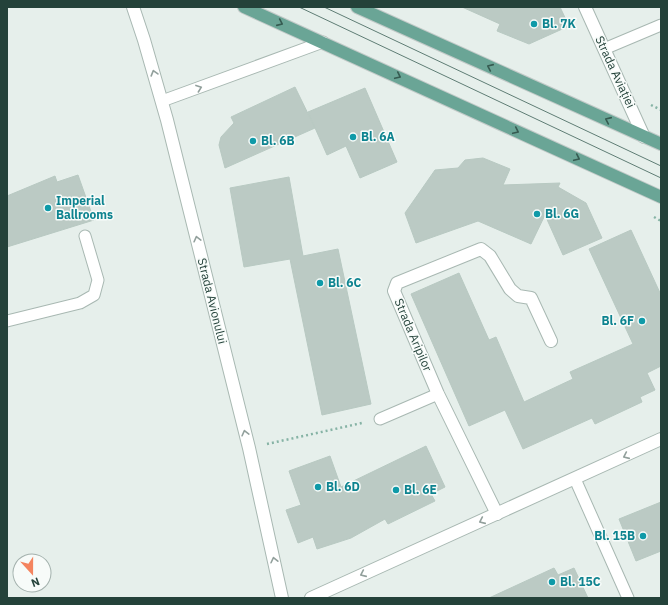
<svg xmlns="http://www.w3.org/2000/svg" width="668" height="605" viewBox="0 0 668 605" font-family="'IBM Plex Sans',sans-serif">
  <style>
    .building { fill: #bbcac4; stroke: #b8c9c2 }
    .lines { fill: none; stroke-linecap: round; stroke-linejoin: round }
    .lane-casing { stroke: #a8b8b2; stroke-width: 13 }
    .street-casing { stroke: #a8b8b2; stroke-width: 14 }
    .primary-casing { stroke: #c2cac8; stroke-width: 14 }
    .path { stroke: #86b3a5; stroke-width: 2.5; stroke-dasharray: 2 3; stroke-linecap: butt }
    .lane { stroke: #fff; stroke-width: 11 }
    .street { stroke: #fff; stroke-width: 12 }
    .primary { stroke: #6aa596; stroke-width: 12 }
    .tram { stroke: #5f7d75; stroke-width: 1 }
    .oneway { stroke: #365b51 }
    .oneway2 { stroke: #92a09c }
    .culture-dot { fill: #0f9aa8; stroke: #f7fbf9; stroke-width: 1.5 }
    .labels { text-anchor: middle; stroke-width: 3; stroke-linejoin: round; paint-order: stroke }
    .culture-label { font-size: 12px; font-weight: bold; fill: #0d838f; stroke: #f7fbf9; text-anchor: start }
    .street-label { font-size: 12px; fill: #24423a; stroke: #f7fbf9 }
  </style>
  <rect width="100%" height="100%" fill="#e6efeb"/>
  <!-- building -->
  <g class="building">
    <path d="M462,7H560L569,26L529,44L497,31L500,24Z"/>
    <path d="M295,87L315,128L225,168L219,145L221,137L234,123L231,117Z"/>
    <path d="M365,88L397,162L360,178L346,146L327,155L308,112Z"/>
    <path d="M483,158L510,169L503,185L560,183L558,187L586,203L602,238L563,255L545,215L531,244L478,221L416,243L405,213L435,170L458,168L465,160Z"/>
    <path d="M78,175L94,220L7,247V196L55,176L57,182Z"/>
    <path d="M289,177L303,256L338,249L371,404L322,415L290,259L244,267L230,188Z"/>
    <path d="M631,230L661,295V366L647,373L655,390L640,397L642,402L595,424L592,418L523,449L505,410L469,426L411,294L459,273L489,340L496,337L524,402L573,379L570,372L633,344L589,249Z"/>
    <path d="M426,446L445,487L431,494L435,501L388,524L385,519L351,538L317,549L313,537L298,543L286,510L301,505L289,471L330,456L341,487Z"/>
    <path d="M661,502V551L636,561L619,519Z"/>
    <path d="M554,568L558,575L574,568L588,598H489Z"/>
  </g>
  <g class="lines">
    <defs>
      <g id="lane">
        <path d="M604,49L661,25"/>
        <path d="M162,101L323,42"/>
        <path d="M7,321L80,303L94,295L98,280L85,236"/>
        <path d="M380,419L438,394"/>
        <path d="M575,479L628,598"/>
      </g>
      <g id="street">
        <path d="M133,7L144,40L167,120L249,448L282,598"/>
        <path d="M585,7L644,137"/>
        <path d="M497,514L438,394L394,291L397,283L481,249L490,256L510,289L518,296L531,298L551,341"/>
        <path d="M311,598L661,439"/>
      </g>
      <g id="primary">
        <path d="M244,7L661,197"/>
        <path d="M357,7L661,144"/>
      </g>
    </defs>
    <!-- lane casing -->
    <use href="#lane" class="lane-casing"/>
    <!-- street casing -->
    <use href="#street" class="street-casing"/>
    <!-- primary casing -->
    <use href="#primary" class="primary-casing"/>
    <!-- path -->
    <g class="path">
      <path d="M651,105L661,110"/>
      <path d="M654,217L661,221"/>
      <path d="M267,444L362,423"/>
    </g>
    <!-- lane -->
    <use href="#lane" class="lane"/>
    <!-- street -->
    <use href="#street" class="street"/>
    <!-- primary -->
    <use href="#primary" class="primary"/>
    <!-- tram -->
    <g class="tram">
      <path d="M299,7L661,178"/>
      <path d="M324,7L661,166"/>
    </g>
  </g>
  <!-- one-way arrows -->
  <defs><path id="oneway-chevron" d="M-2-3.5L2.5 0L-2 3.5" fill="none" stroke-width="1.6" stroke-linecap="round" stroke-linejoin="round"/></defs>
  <g class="oneway">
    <use href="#oneway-chevron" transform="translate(280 23) rotate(24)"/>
    <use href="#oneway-chevron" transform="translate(490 67) rotate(-156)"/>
    <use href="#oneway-chevron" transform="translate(398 76) rotate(25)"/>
    <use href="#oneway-chevron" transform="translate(608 120) rotate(-156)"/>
    <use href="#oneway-chevron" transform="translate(516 131) rotate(25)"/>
    <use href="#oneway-chevron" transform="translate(577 158) rotate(25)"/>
  </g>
  <g class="oneway2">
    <use href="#oneway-chevron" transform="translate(154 73) rotate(-106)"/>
    <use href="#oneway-chevron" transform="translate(199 88) rotate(-20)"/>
    <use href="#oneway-chevron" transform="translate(197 239) rotate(-104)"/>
    <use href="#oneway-chevron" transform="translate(245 433) rotate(-104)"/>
    <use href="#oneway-chevron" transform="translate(626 456) rotate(156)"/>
    <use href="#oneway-chevron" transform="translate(482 521) rotate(156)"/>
    <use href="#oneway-chevron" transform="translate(274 560) rotate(-103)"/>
    <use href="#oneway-chevron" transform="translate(363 574) rotate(156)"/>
  </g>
  <!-- markers -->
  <g class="culture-dot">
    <circle cx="534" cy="24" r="4"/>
    <circle cx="353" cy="137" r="4"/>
    <circle cx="253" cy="141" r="4"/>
    <circle cx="48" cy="208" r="4"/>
    <circle cx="537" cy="214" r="4"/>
    <circle cx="320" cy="283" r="4"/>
    <circle cx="642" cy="321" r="4"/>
    <circle cx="318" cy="487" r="4"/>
    <circle cx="396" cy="490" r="4"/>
    <circle cx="643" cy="536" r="4"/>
    <circle cx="552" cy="582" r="4"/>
  </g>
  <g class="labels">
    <!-- culture labels -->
    <g class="culture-label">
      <text x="542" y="28">Bl. 7K</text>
      <text x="361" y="141">Bl. 6A</text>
      <text x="261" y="145">Bl. 6B</text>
      <text x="56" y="205">Imperial<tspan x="56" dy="14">Ballrooms</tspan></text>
      <text x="545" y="218">Bl. 6G</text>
      <text x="328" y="287">Bl. 6C</text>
      <text x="634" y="325" text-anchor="end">Bl. 6F</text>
      <text x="326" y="491">Bl. 6D</text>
      <text x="404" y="494">Bl. 6E</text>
      <text x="635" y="540" text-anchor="end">Bl. 15B</text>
      <text x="560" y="586">Bl. 15C</text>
    </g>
    <!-- street labels -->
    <g class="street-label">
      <text transform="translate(615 72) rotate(65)" y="4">Strada Aviației</text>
      <text transform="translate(212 301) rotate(76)" y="4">Strada Avionului</text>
      <text transform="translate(413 335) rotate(67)" y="4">Strada Aripilor</text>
    </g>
  </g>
  <!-- border -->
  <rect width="668" height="605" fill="none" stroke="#24423a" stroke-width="16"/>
  <!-- north arrow -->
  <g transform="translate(32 573) rotate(159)"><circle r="19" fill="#f7fbf9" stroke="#a3b1ad"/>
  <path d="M0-3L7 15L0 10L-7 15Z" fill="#f4845f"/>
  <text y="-6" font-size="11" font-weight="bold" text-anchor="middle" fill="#24423a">N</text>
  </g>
</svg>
